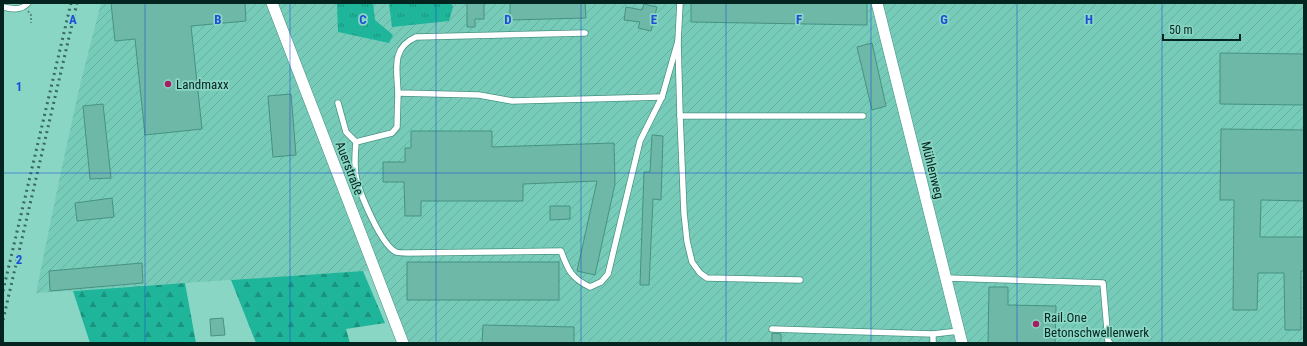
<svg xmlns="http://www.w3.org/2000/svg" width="1307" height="346" viewBox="0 0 1307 346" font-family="'Roboto Condensed',sans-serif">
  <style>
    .industrial { fill: url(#industrial-furrows) }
    .grass { fill: url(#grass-tufts) }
    .forest { fill: url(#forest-firs) }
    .building { fill: #6db8a6; stroke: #479281 }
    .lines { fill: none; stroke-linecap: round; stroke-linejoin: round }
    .service-casing { stroke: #489383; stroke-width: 7 }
    .minor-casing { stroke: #489383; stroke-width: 12 }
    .path { stroke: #559082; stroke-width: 2; stroke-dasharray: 2 2; stroke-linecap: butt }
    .service { stroke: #fff; stroke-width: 5.5 }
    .minor { stroke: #fff; stroke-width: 11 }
    .rail { stroke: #396b60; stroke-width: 3; stroke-dasharray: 2 4; stroke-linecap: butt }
    .grid { fill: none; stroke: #1d4ed8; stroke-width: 1; stroke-opacity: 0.55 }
    .poi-dot { fill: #a81d61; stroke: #8ad6c4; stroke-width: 1.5 }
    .labels { text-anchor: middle; stroke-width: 3.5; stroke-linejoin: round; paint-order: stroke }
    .poi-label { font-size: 13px; fill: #04251f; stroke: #8ad6c4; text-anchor: start }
    .street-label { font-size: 13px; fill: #04251f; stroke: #8ad6c4 }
    .grid-label { font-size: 13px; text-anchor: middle; font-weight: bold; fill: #1d4ed8; stroke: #8ad6c4; stroke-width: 3.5; stroke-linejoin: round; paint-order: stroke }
  </style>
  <defs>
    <pattern id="industrial-furrows" width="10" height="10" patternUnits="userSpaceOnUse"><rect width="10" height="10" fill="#76ccb8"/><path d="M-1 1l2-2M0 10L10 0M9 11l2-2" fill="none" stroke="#64af9e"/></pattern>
    <pattern id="grass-tufts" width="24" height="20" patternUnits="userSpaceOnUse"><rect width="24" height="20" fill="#1fb59b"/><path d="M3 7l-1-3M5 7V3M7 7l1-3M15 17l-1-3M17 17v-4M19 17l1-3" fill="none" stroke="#19937e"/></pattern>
    <pattern id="forest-firs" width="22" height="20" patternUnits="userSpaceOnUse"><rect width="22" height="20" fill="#1fb59b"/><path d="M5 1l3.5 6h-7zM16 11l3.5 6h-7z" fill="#19937e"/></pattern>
  </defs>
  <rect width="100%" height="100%" fill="#8ad6c4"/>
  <!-- industrial -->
  <path class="industrial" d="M101,3H1304V343H409L380,270L36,293L59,181L80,85Z"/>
  <!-- grass -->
  <g class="grass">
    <path d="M337,3H373L375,20L393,35L389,43L338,32Z"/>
    <path d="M389,3H451L453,7L449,21L392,27Z"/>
  </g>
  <!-- forest -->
  <g class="forest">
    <path d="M363,271L385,323L346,329L350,343H256L231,280Z"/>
    <path d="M185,283L196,343H90L73,291Z"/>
  </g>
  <!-- building -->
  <g class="building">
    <path d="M111,3H245L246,21L191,26L202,129L145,135L135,39L115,41Z"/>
    <path d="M467,3H484V19H475V27H467Z"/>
    <path d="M510,3H585L586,18L510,20Z"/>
    <path d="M691,3H867V25L691,22Z"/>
    <path d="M644,4L657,7L651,31L638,28L640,22L624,20L626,7L642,10Z"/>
    <path d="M872,43L886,106L872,110L857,47Z"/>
    <path d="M1220,53L1304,54V105L1220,104Z"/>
    <path d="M291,94L296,155L273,157L268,96Z"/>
    <path d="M103,104L111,178L90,179L83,106Z"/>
    <path d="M1221,129L1304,130V201L1261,200L1260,237H1304V271H1301V330H1285L1284,273H1258L1257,310H1233L1234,200H1220Z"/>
    <path d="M411,131H492V147L614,143L615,184L595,275L577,271L597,181L523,184V201H421V216H405L404,182H383V162H405V148H411Z"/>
    <path d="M652,135L663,136L661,200L653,199L649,285H640L644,172H650Z"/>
    <path d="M112,198L114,217L77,221L75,203Z"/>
    <path d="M550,206H570V219L550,220Z"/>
    <rect x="407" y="262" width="152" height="38"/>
    <path d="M142,263L143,283L50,291L49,271Z"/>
    <path d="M989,287H1008V305L1056,306L1055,343H988Z"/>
    <path d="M223,318L225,335L211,336L210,319Z"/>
    <path d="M483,325L574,327V343H482Z"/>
    <path d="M772,333L781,334V343H772Z"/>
  </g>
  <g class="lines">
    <defs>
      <g id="service">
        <path d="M680,3L678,41L680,116H863"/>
        <path d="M3,7C12,9 21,11 28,3"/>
        <path d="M585,33L416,37C391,48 397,69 398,93L479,95L512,101L662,97"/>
        <path d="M398,93L397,127L392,133L356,142C355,154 354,165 356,176C359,192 381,245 396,252C399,253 404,253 408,253L561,251C568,270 571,278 590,287L601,282L608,274L640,141L662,97L678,41"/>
        <path d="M338,103L346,132L356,142"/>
        <path d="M680,116L684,213L687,241L692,262L700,273L707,278L800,280"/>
        <path d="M946,278L1103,283L1108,341L1110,343"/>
        <path d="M772,329L933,334L959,331"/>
        <path d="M933,343V334"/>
      </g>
      <g id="minor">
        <path d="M272,3L403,343"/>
        <path d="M877,3L962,343"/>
      </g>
    </defs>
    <!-- service casing -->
    <use href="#service" class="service-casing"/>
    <!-- minor casing -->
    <use href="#minor" class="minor-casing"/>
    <!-- path -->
    <path class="path" d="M28,11L31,15V23"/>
    <!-- service -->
    <use href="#service" class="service"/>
    <!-- minor -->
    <use href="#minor" class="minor"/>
    <!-- rail -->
    <g class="rail">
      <path d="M3,291L71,3"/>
      <path d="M3,320L77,3"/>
    </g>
  </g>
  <!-- grid -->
  <path class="grid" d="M145,3V343M290,3V343M436,3V343M581,3V343M726,3V343M871,3V343M1017,3V343M1162,3V343M3,173H1304"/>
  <!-- markers -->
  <g class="poi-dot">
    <circle cx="168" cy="84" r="4"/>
    <circle cx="1036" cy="324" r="4"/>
  </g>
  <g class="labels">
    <!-- poi labels -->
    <g class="poi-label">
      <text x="176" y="89">Landmaxx</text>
      <text x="1044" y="322">Rail.One<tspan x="1044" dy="15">Betonschwellenwerk</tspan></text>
    </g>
    <!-- street labels -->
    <g class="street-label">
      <text transform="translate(350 168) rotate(69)" y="5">Auerstraße</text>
      <text transform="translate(933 170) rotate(76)" y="5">Mühlenweg</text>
    </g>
  </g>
  <g class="grid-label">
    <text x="73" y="24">A</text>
    <text x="218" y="24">B</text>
    <text x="363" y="24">C</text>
    <text x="508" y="24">D</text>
    <text x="654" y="24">E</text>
    <text x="799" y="24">F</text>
    <text x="944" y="24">G</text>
    <text x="1089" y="24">H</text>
    <text x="19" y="91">1</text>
    <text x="19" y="264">2</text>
  </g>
  <!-- border -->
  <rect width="1307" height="346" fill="none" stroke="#04251f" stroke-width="8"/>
  <!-- scale -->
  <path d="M1163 34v6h77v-6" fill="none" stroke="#04251f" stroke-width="2"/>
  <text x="1169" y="34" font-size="12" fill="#04251f" stroke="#8ad6c4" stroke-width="3" paint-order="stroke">50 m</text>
</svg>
